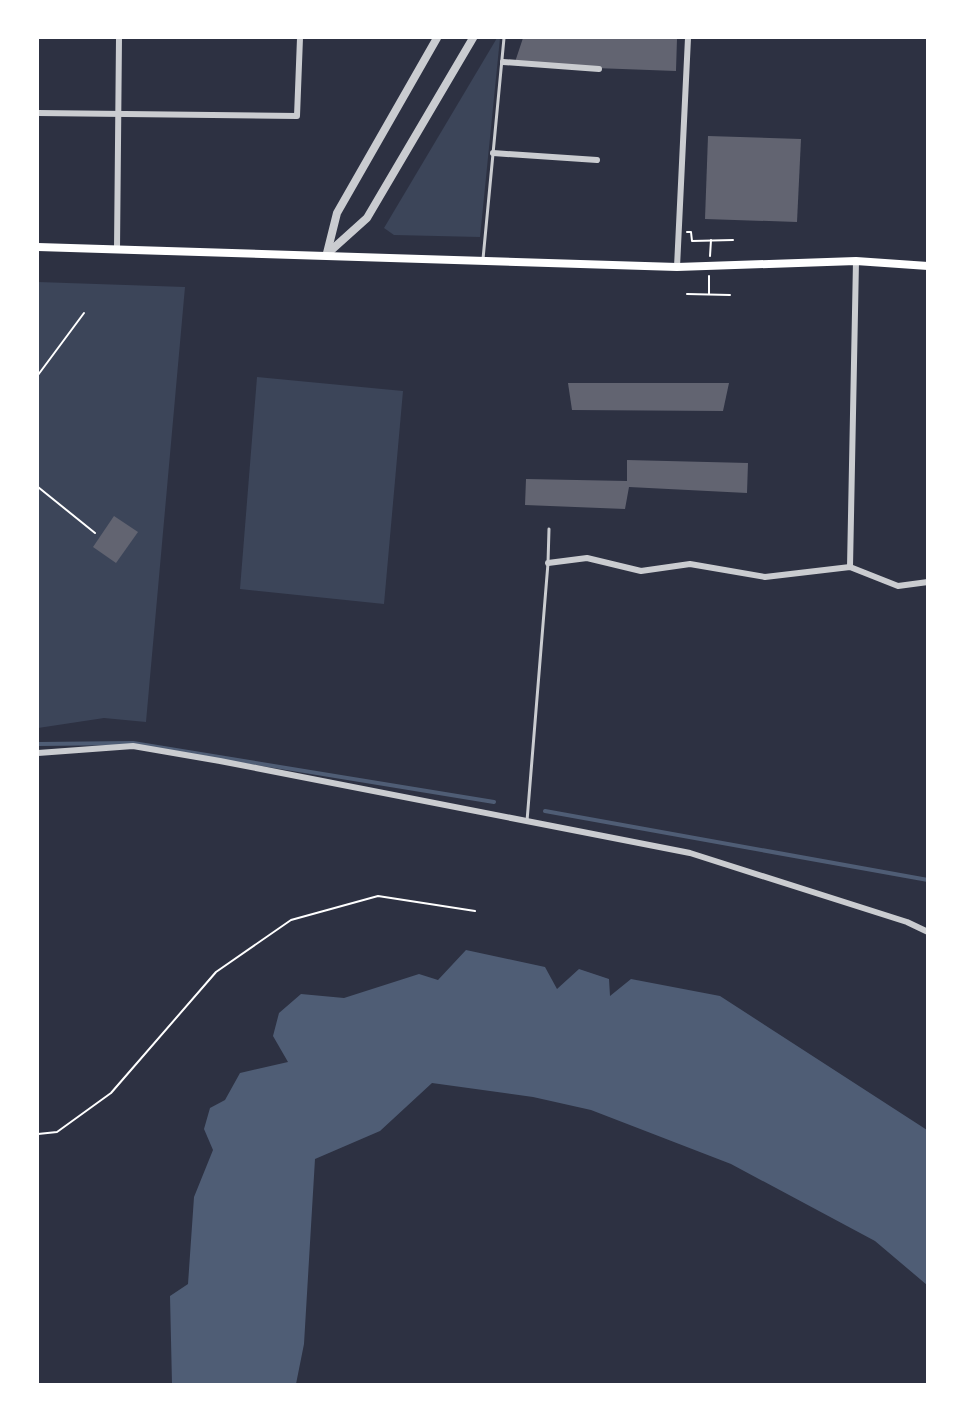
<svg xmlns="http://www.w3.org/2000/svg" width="965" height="1422" viewBox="0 0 965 1422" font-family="Raleway,sans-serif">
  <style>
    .green { fill: #3c4559 }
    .water { fill: #4f5d75 }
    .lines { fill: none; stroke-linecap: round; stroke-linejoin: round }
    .stream { stroke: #4f5d75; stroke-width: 4 }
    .building { fill: #626471 }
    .path { stroke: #fff; stroke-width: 2 }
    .service { stroke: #caccd0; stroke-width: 3 }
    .minor { stroke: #caccd0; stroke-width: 6 }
    .tertiary { stroke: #caccd0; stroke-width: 8 }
    .secondary { stroke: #fff; stroke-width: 8 }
  </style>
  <rect width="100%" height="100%" fill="#2d3142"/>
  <!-- green -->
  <g class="green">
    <path d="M497,38H500L480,237L394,235L384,228Z"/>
    <path d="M38,282L185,287L146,722L104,718L38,728Z"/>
    <path d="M257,377L403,391L384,604L240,589Z"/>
  </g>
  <!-- water -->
  <path class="water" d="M466,950L545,967L557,989L579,969L609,979L610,996L631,979L720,996L927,1130V1285L875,1241L731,1164L591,1110L533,1097L432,1083L380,1131L315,1159L304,1344L296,1384H172L170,1296L188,1284L194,1197L213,1150L204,1129L210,1108L225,1100L240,1073L288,1062L273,1036L279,1013L301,994L344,998L419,974L438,980Z"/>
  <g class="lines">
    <!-- stream -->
    <g class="stream">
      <path d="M38,744L133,743L494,802"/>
      <path d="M545,811L928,880"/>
    </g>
  </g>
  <!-- building -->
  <g class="building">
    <path d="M523,38H677L676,71L514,65Z"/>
    <path d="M708,136L801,139L797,222L705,219Z"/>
    <path d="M568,383H729L723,411L572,410Z"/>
    <path d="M627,460L748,463L747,493L629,487L625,509L525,505L526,479L627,481Z"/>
    <path d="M114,516L138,532L116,563L93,547Z"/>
  </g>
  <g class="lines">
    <!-- path -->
    <g class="path">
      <path d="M687,232H691L692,241L733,240"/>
      <path d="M710,256L711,240"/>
      <path d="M687,294L730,295"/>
      <path d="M709,294V276"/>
      <path d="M38,375L84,313"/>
      <path d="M38,487L95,533"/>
      <path d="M38,1134L57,1132L111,1093L216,972L291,920L378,896L475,911"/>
    </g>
    <!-- service -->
    <g class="service">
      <path d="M483,259L504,38"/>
      <path d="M527,821L548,563L549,529"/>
    </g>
    <!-- minor -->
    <g class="minor">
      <path d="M503,62L599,69"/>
      <path d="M38,113L297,116L300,38"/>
      <path d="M493,153L597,160"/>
      <path d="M117,249L119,38"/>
      <path d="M677,267L688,38"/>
      <path d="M548,563L587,558L641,571L690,564L765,577L850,567L898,586L928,582"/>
      <path d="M850,567L856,261"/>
      <path d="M38,753L133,746L220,761L690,853L907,922L928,932"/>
    </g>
    <!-- tertiary -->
    <g class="tertiary">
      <path d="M327,253L337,213L437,38"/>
      <path d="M327,254L367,218L473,38"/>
    </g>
    <!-- secondary -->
    <path class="secondary" d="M38,247L677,267L856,261L928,266"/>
  </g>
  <!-- border -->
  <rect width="965" height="1422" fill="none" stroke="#ffffff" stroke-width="78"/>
</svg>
